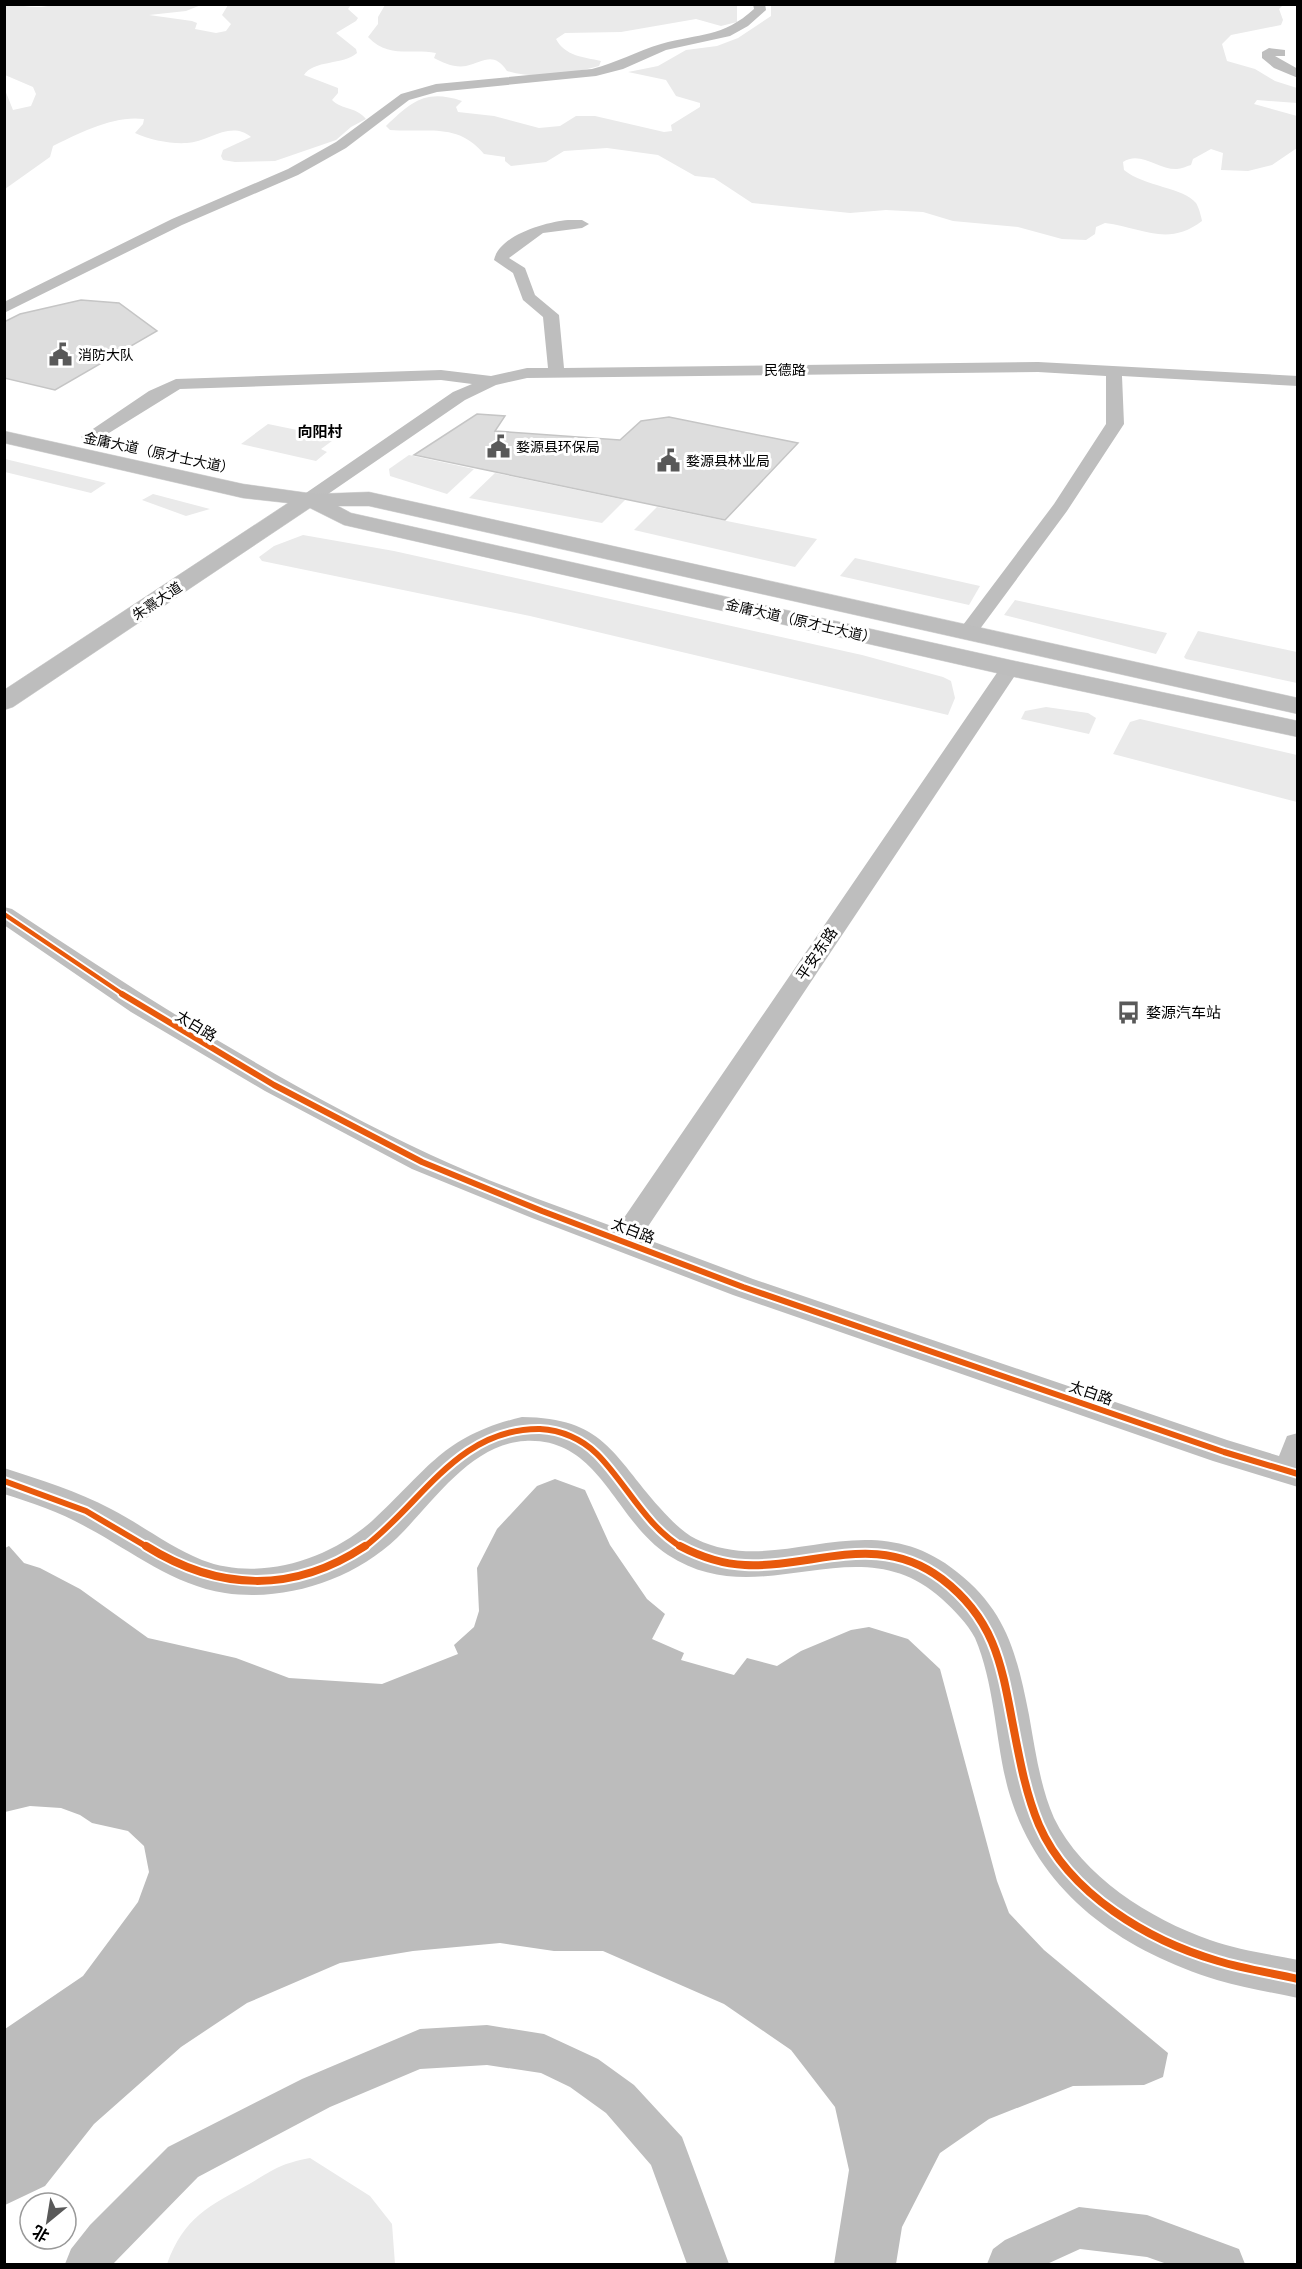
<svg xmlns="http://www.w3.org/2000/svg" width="1302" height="2269" viewBox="0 0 1302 2269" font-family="Mulish,'Noto Sans SC',sans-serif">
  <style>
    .green { fill: #eaeaea }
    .water { fill: #bcbcbc }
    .building { fill: #ddd; stroke: #c5c5c5; stroke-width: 1.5 }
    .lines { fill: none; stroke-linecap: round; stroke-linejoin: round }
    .major-casing { stroke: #dbdbdb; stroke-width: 1 }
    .minor { fill: #bebebe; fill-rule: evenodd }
    .major { fill: #bdbdbd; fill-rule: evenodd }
    .cycleway-far2-casing { stroke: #fff; stroke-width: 8 }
    .cycleway-far1-casing { stroke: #fff; stroke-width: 10 }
    .cycleway-casing { stroke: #fff; stroke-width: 12 }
    .cycleway-far2 { stroke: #e8590c; stroke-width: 4.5 }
    .cycleway-far1 { stroke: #e8590c; stroke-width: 6 }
    .cycleway { stroke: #e8590c; stroke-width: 8 }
    .labels { text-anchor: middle; stroke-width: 6; stroke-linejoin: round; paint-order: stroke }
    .far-poi-label { font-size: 14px; fill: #000; stroke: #fff; text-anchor: start }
    .far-street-label { font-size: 14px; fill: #000; stroke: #fff }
    .far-quarter-label { font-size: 15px; font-weight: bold; fill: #000; stroke: #fff }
    .street-label { font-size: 15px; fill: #000; stroke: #fff }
    .poi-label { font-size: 15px; fill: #000; stroke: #fff; text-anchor: start }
  </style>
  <rect width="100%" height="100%" fill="#fff"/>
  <!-- green -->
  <g class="green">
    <path d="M771,4L1283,5L1279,9L1283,20L1281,25L1231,35L1222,44L1227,61L1255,69L1275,81L1297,88V103L1257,100L1254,104L1297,116V148L1272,165L1248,171L1221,170L1223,153L1211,149L1193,159L1191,165C1187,166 1181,169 1177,169C1159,170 1140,150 1123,162L1124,170C1145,187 1183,187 1196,203C1199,208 1201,216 1202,221C1168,247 1143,228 1105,223L1096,227L1095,234L1086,240L1062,239L1018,227L953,221L923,212L886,210L850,213L752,203L714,178L695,176L658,155L607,148L564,151L546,162L511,166L505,161V157L484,154C458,122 427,133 390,130L386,126C412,101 426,89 462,101L456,107L458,112L494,116L539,128L560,126L576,116H595L664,132L672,131L671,125L700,107V103L676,96L666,80L628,72L658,66L686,50L717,46L738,38L771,16Z"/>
    <path d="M52,5H201L186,11L149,15L192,21L197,23L195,29L216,33L226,31L231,24L222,15L228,5H351L348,9L358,18L356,21L336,33L356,49L357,53C344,65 313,60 304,75L338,88V93L332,100C342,110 357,107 366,119L351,127L336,140L275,161L235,162L223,160L221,156L223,150L251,137C230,120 209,142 187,143C170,144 150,140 135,133L143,124L144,119C114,115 79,133 53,146L50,157L5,189V90L13,110L31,106L36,94L33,87L5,75V5C22,4 35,10 52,5Z"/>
    <path d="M385,5H737V22L721,26L696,19L621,32L565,33L556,39C565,56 583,57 601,61L599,66C568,74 538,80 507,71C493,51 484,62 466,66C455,68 443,63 434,58L436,53C411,48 389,59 368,37L378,24V17Z"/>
    <path d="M268,424L336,438L321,449L327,452L316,461L241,444Z"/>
    <path d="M409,455L474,469L447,494L390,476L389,469Z"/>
    <path d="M5,459L106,483L91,493L5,472Z"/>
    <path d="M495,473L625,500L602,523L469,498Z"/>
    <path d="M153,494L210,509L186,516L142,500Z"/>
    <path d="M657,507L817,539L795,567L634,530Z"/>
    <path d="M303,535L394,551L862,655L943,677L951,681L955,698L948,715L530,616L262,561L259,557L274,546Z"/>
    <path d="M855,558L980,586L969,605L840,576Z"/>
    <path d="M1015,600L1167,633L1156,654L1004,615Z"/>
    <path d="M1198,631L1297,652V683L1186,659L1184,657Z"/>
    <path d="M1046,707L1088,713L1096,718L1089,734L1021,719L1025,711Z"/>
    <path d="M1140,719L1297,755V802L1113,754L1130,722Z"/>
    <path d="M310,2158L370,2196L392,2224L395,2264H167C184,2217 209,2206 251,2183C276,2168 280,2164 310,2158Z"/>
  </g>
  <!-- water -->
  <path class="water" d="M555,1479L585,1490L610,1545L647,1599L665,1614L652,1639L684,1653L681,1660L734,1675L747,1658L777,1666L801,1651L851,1630L869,1627L908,1639L940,1669L997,1881L1009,1913L1044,1950L1168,2053L1163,2077L1144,2085L1073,2086L989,2119L940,2153L902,2227L896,2264H834L849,2170L835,2107L791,2050L724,2004L603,1951H554L500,1943L413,1951L340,1963L247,2003L181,2047L94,2124L45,2186L5,2205V2029L83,1976L138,1902L149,1872L144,1846L128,1831L92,1823L80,1815L61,1808L30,1806L5,1812V1548L9,1546L24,1563L40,1568L80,1589L148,1638L236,1658L289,1678L382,1684L458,1654L454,1645L474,1627L479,1611L477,1568L497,1529L537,1486Z"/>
  <!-- building -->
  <g class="building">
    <path d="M81,300L119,303L157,331L55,390L4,378V322L20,314Z"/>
    <path d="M477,414L505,416L495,431L620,440L641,421L669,417L798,443L725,520L414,455Z"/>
  </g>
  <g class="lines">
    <defs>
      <path id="major" d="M4,431L243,484L315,494L369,492L1298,698V714L369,506H338L351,513L1010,660L1298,721V737L1010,676L344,525L310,508L13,707L4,710V690L288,503L243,498L4,443Z"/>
    </defs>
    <!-- major casing -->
    <use href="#major" class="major-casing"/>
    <!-- minor -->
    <g class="minor">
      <path d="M753,4H765L766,10L748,26L730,36L666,50L623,69L596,76L437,92L409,100L346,148L298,175L182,225L4,313V302L172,219L288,169L336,142L401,94L436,84L592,69C616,63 637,51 661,44C700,33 722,38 754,9Z"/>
      <path d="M1269,48L1285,50V56H1275L1298,69V78L1274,68L1262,58V52Z"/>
      <path d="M568,220H582L589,224L582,228L543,233L509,258L525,268L535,295L559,315L564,368L1038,362L1298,376V386L1122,376L1124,424L1067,511L974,637H960L957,633L1054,504L1106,424V376L1038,372L527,378L496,385L465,400L315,503H303L300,499L303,495L453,392L472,384L441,380L180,389L96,441L90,442L81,437L149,391L176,379L441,370L491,376L527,368H548L543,317L523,300L513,273L494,260C499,235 546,222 568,220Z"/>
      <path d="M1010,662L1017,664L1020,668L641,1237L753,1279L1227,1440L1279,1456L1287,1436L1298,1433V1487L1213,1461L733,1295L532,1218L412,1169L265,1091L131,1012L4,925V907L12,909C147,999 284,1086 431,1155C491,1183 555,1205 617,1228L1003,664Z"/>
      <path d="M522,1417C604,1418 612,1454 660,1508C671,1520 682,1532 696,1539C780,1580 866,1499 957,1572C1007,1611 1017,1655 1029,1715C1035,1749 1040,1786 1054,1818C1082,1876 1150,1919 1210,1940C1238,1950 1268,1954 1298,1960V1998C1271,1992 1244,1988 1217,1980C1119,1949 1037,1892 1008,1789C995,1740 995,1685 975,1638C967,1623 955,1611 942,1599C858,1522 761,1616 668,1555C614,1520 600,1437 525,1441C470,1444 432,1504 397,1538C353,1580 285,1602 225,1593C173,1585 133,1552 88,1528C62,1513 33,1503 4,1494V1468C41,1480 77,1491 111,1509C142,1525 170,1547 202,1560C259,1582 328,1560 372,1521C428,1470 442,1436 522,1417Z"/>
      <path d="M487,2025L544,2034L598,2059L634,2085L682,2137L729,2264H687L651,2165L606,2113L570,2087L541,2073L487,2065L420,2069L330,2107L198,2177L113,2264H65L71,2249L90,2225L168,2147L302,2079L420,2029Z"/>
      <path d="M1079,2207L1147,2215L1239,2249L1245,2264H1167L1147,2257L1080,2249L1047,2264H987L993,2249L1005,2240Z"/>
    </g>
    <!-- major -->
    <use href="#major" class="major"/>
    <defs>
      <path id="cycleway-far2" d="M4,914L124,995"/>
      <g id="cycleway-far1">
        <path d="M122,994L274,1085L422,1162L542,1211L743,1287L1224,1452L1298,1474"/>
        <path d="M4,1481L86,1511L149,1548"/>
        <path d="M363,1548C421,1505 457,1428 540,1429C561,1430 582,1439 597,1454C626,1483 646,1527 683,1548"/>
      </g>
      <g id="cycleway">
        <path d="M146,1546C218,1591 293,1594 365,1546"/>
        <path d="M680,1546C701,1557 721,1564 745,1565C816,1568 877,1530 942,1579C993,1618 1001,1661 1012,1720C1019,1756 1025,1792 1039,1825C1069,1894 1149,1941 1218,1961C1244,1969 1272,1973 1298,1979"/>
      </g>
    </defs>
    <!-- cycleway-far2 casing -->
    <use href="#cycleway-far2" class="cycleway-far2-casing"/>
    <!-- cycleway-far1 casing -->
    <use href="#cycleway-far1" class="cycleway-far1-casing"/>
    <!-- cycleway casing -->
    <use href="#cycleway" class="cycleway-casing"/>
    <!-- cycleway-far2 -->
    <use href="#cycleway-far2" class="cycleway-far2"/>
    <!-- cycleway-far1 -->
    <use href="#cycleway-far1" class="cycleway-far1"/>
    <!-- cycleway -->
    <use href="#cycleway" class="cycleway"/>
  </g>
  <!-- icons -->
  <defs>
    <symbol id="civic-bare" viewBox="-9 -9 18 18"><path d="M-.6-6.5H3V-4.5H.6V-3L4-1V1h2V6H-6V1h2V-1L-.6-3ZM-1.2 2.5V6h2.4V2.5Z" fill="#595959" stroke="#fff" stroke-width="2.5" paint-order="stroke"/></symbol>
    <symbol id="bus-bare" viewBox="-9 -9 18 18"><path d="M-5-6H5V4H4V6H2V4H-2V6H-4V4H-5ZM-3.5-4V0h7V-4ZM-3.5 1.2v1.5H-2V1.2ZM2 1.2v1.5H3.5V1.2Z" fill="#595959" stroke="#fff" stroke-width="2.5" paint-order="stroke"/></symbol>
  </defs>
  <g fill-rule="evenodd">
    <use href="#civic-bare" x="44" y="338" width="33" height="33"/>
    <use href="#civic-bare" x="482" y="430" width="33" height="33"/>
    <use href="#civic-bare" x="652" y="444" width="33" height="33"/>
    <use href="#bus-bare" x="1112" y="996" width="33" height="33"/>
  </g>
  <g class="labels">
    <!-- far-poi labels -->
    <g class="far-poi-label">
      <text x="78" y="360">消防大队</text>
      <text x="516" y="452">婺源县环保局</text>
      <text x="686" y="466">婺源县林业局</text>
    </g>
    <!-- far-street labels -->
    <g class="far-street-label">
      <text x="785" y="375">民德路</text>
      <text transform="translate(159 453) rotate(12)" y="5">金庸大道（原才士大道）</text>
      <text transform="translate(157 601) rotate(-34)" y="5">朱熹大道</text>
      <text transform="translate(801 621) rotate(13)" y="5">金庸大道（原才士大道）</text>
    </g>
    <!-- far-quarter labels -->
    <g class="far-quarter-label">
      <text x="320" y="437">向阳村</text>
    </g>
    <!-- street labels -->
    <g class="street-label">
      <text transform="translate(817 954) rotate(-56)" y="5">平安东路</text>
      <text transform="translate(196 1026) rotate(31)" y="5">太白路</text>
      <text transform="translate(633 1231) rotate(21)" y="5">太白路</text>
      <text transform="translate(1091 1393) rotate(19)" y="5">太白路</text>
    </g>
    <!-- poi labels -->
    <g class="poi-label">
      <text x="1146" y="1018">婺源汽车站</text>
    </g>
  </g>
  <!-- border -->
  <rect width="1302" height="2269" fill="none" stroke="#000000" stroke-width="12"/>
  <!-- north arrow -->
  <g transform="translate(48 2221) rotate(210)"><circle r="28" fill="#ffffff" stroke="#999999" stroke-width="1.5"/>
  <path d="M0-4.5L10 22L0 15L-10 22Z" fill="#595959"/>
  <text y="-9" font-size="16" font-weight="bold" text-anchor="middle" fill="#000000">北</text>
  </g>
</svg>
